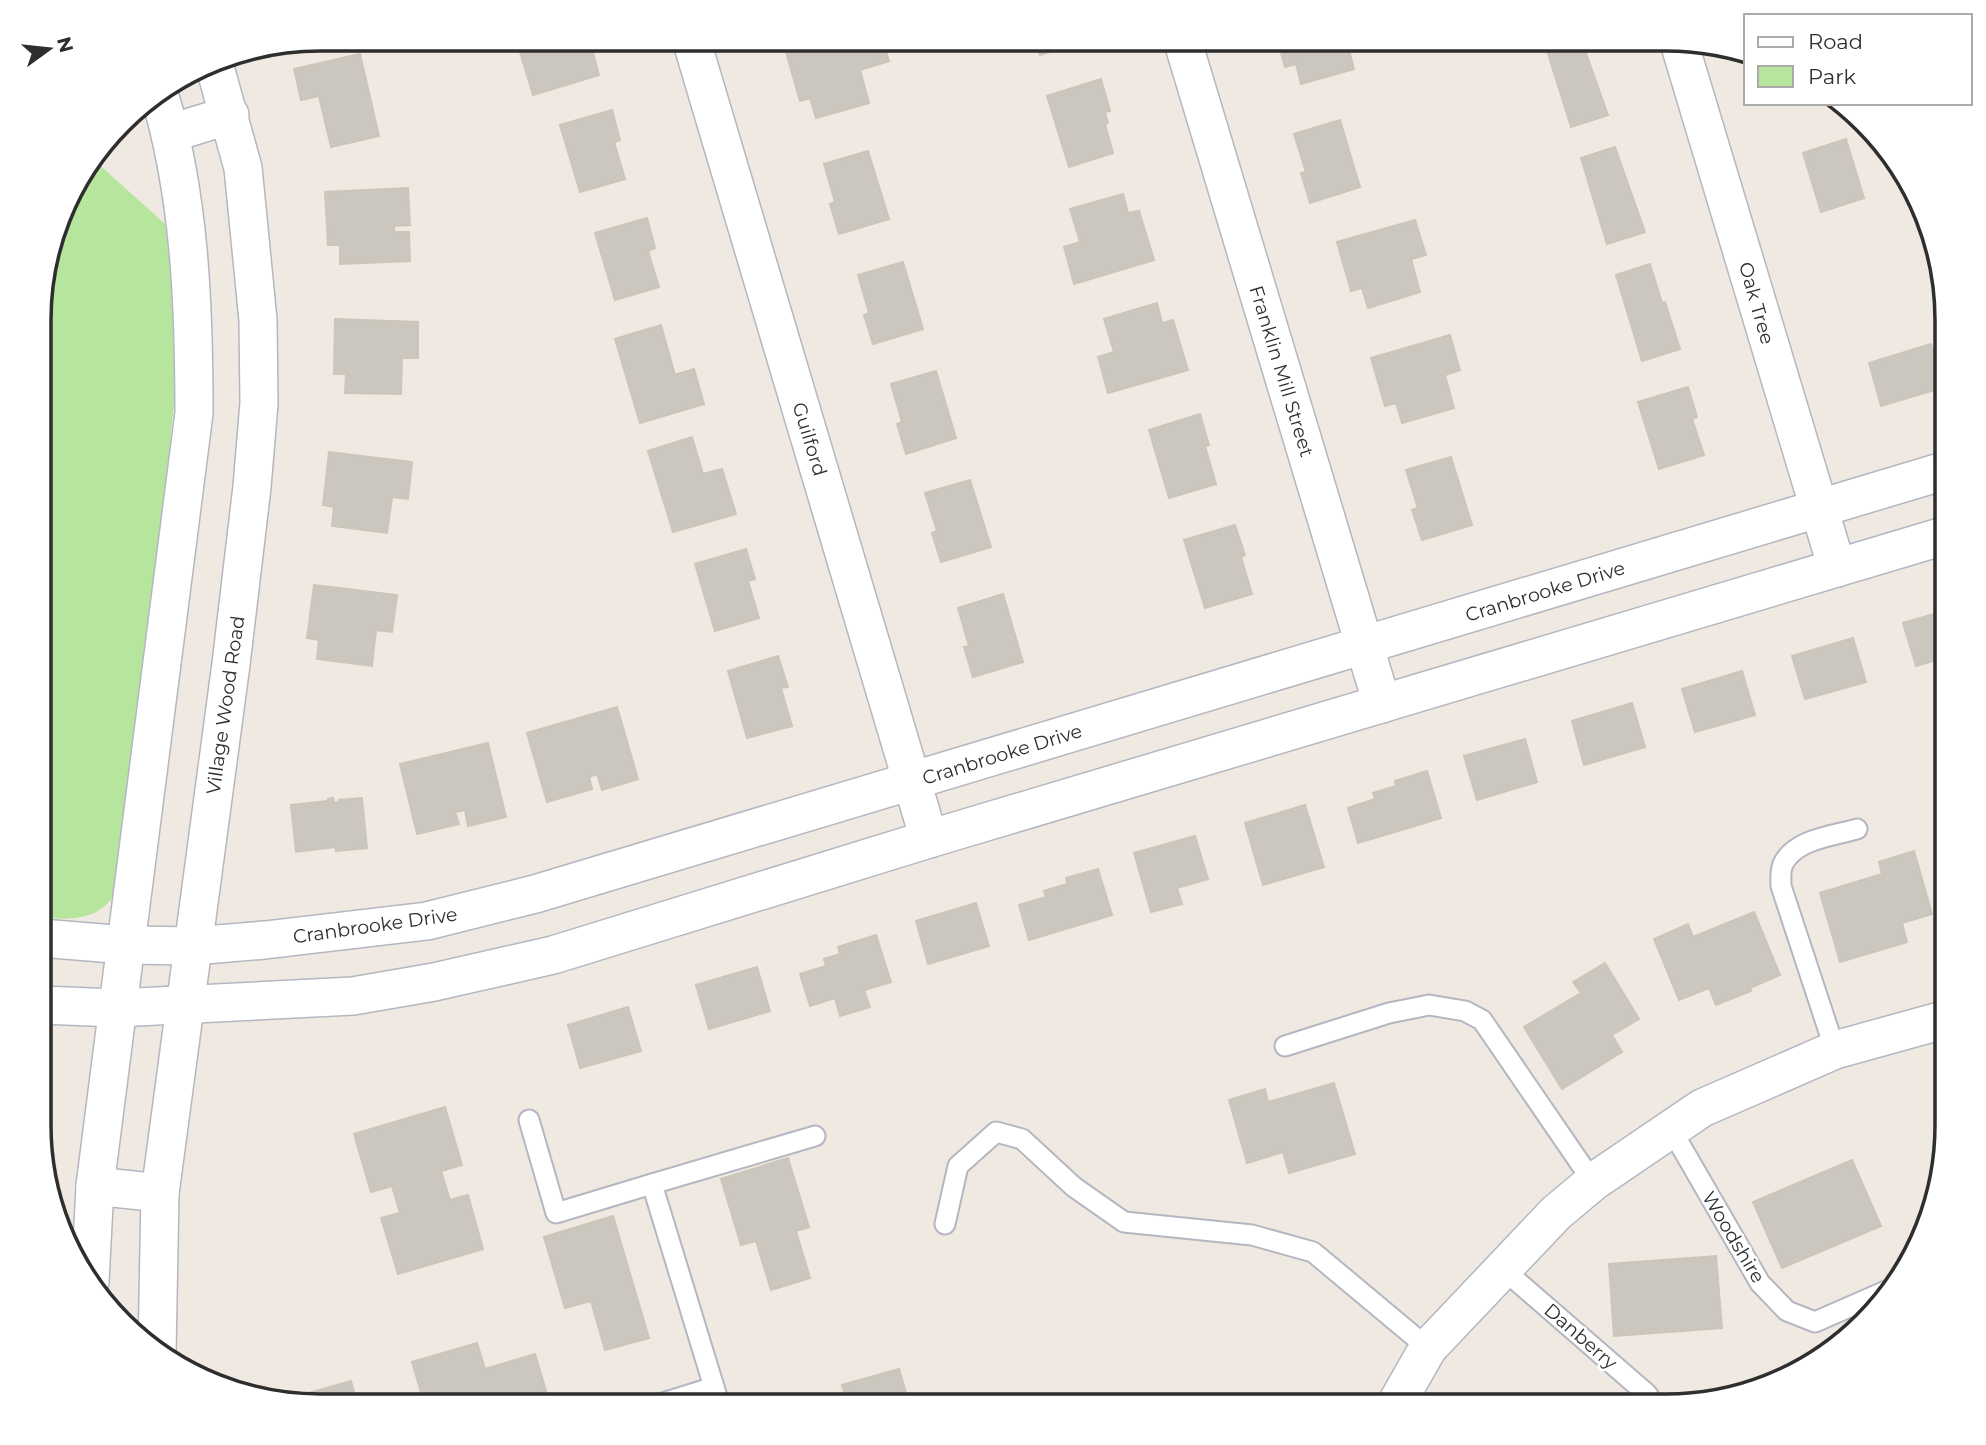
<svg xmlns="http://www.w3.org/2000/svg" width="1986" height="1445" viewBox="0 0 1986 1445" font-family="Montserrat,sans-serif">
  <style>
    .green { fill: #b6e59e }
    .building { fill: #cbc7bf; stroke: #cbc5ba; stroke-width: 2 }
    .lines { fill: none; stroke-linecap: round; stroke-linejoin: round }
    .lane-casing { stroke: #b4b7c1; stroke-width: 23 }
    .street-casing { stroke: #b4b7c1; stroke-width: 40 }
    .lane { stroke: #fff; stroke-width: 19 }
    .street { stroke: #fff; stroke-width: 37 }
    .labels { text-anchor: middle; stroke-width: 5; stroke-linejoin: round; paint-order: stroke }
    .street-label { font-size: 19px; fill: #2e2e2e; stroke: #fff }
    .rim { fill: none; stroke: #2e2e2e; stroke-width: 3.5 }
  </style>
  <rect width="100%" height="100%" fill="#efe9e1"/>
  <!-- green -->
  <path class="green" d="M94,160L165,224L171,274L177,374L156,580L118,888C103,920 72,921 41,917V283L68,195Z"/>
  <!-- building -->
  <g class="building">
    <path d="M516,39H589L599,75L533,95Z"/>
    <path d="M833,39H882L889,61L860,70L869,103L816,118L810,98L800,101L786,52Z"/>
    <path d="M1035,39H1083L1084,41L1040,55Z"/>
    <path d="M1277,39H1346L1354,69L1301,84L1296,64L1285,67Z"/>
    <path d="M1550,39H1581L1608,115L1571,127L1544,41Z"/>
    <path d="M360,54L379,136L331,147L319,96L301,100L294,69Z"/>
    <path d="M1101,79L1110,111L1105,112L1108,123L1105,124L1113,153L1069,167L1047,96Z"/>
    <path d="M612,110L620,140L614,142L625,179L580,192L560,125Z"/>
    <path d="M1340,120L1360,187L1310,203L1301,173L1306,172L1294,134Z"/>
    <path d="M1846,139L1864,198L1821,212L1803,153Z"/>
    <path d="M1615,147L1645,232L1607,244L1581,158Z"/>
    <path d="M868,151L889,219L839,234L830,204L835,202L824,164Z"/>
    <path d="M408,188L410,225L394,226V232H409L410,261L340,264V245H328L325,192Z"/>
    <path d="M1123,194L1128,213L1139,211L1154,260L1074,284L1064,247L1080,242L1070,209Z"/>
    <path d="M647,218L655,248L648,251L659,287L615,300L595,233Z"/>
    <path d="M1415,220L1426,255L1411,259L1420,292L1368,308L1362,288L1351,291L1337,242Z"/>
    <path d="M903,262L923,329L873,344L864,315L869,313L858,275Z"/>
    <path d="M1650,264L1662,303L1665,302L1680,349L1642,361L1616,275Z"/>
    <path d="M1157,303L1162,323L1173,320L1188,370L1108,393L1098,357L1114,352L1104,319Z"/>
    <path d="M335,319L418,322V358H402L401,394L345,393L346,374H334Z"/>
    <path d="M661,325L675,375L694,369L704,404L640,423L615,339Z"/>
    <path d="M1450,335L1460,370L1445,375L1454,408L1402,423L1396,403L1385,406L1371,358Z"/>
    <path d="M1931,344L1944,387L1881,406L1869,363Z"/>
    <path d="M936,371L956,438L906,454L897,424L902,422L891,384Z"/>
    <path d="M1688,387L1697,417L1692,419L1704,455L1659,469L1638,402Z"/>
    <path d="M1200,414L1209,445L1205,446L1216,484L1169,498L1149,430Z"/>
    <path d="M692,437L703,474L722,469L736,514L673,532L648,451Z"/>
    <path d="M329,452L412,462L408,499L392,497L387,533L332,526L334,507L323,505Z"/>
    <path d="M1451,457L1472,525L1422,540L1412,510L1418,508L1406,470Z"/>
    <path d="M970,480L991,547L941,562L932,533L937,531L925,493Z"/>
    <path d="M1235,525L1245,555L1241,557L1252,594L1205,608L1184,540Z"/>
    <path d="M746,549L755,579L748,581L759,618L715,631L695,564Z"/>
    <path d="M314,585L397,595L392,632L376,630L372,666L317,659L319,640L307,638Z"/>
    <path d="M1003,594L1023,662L973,677L964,647L969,646L958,608Z"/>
    <path d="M1947,610V657L1916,666L1903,623Z"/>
    <path d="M1853,638L1866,682L1805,699L1792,656Z"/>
    <path d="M778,656L788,687L781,688L792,726L747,738L728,671Z"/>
    <path d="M1742,671L1755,715L1695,732L1682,689Z"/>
    <path d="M1632,703L1645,747L1584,765L1572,721Z"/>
    <path d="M617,707L638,779L602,790L597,774L589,777L592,789L547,802L527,733Z"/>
    <path d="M1525,739L1537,782L1477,800L1464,756Z"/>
    <path d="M488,743L506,817L468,826L465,810L455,812L459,824L417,834L400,764Z"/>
    <path d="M1427,771L1441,818L1358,843L1348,808L1375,799L1373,793L1396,786L1395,781Z"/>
    <path d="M333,798L334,803L339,802V800L362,798L367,848L336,851L335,847L296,852L291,805L328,801V799Z"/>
    <path d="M1305,805L1324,867L1263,885L1245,823Z"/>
    <path d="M1195,836L1208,879L1177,888L1182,904L1151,912L1134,853Z"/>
    <path d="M1914,851L1932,914L1902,923L1907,942L1840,962L1820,893L1882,874L1879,862Z"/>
    <path d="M1098,869L1112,915L1029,940L1019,905L1046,897L1044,891L1067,884L1066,878Z"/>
    <path d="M976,903L989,946L928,964L916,921Z"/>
    <path d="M1754,912L1780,975L1750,988L1751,991L1716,1005L1709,988L1679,1000L1654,939L1688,924L1693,937Z"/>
    <path d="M876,935L891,982L864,990L870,1007L840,1016L835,998L810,1006L800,974L826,966L824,959L840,954L838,947Z"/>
    <path d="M1605,963L1639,1019L1612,1035L1622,1052L1562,1089L1524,1027L1581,993L1573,982Z"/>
    <path d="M757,967L770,1011L709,1029L696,985Z"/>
    <path d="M628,1007L641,1051L580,1068L568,1025Z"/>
    <path d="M1334,1083L1355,1154L1289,1173L1283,1152L1247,1163L1229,1100L1265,1089L1268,1102Z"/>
    <path d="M445,1107L462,1165L441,1171L450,1200L468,1195L483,1249L398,1274L381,1218L400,1213L392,1186L371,1192L354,1134Z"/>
    <path d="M788,1158L809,1227L796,1231L810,1278L771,1290L756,1241L741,1245L721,1179Z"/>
    <path d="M1852,1160L1881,1226L1782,1268L1753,1202Z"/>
    <path d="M613,1216L649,1338L605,1350L591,1301L565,1308L544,1237Z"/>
    <path d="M1716,1256L1722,1328L1614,1336L1609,1264Z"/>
    <path d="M477,1343L485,1369L535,1354L547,1394L508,1406H425L412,1362Z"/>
    <path d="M899,1369L910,1406H841L848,1404L842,1385Z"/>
    <path d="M351,1381L358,1406H301L281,1401Z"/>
    <path d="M814,1395L817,1406H776Z"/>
  </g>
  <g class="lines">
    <defs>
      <g id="lane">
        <path d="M1285,1046L1389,1013L1429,1005L1465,1011L1482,1020L1593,1182"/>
        <path d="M1835,1050L1781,886C1781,879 1780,870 1783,864C1795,839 1833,836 1857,829"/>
        <path d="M529,1120L556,1213L652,1184"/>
        <path d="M1671,1129L1760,1283L1787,1311L1815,1322L1895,1287"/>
        <path d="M945,1224L958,1166L996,1132L1022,1139L1074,1187L1124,1222L1252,1235L1313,1252L1428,1348"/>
        <path d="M1503,1269L1647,1394L1655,1406"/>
        <path d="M714,1387L652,1184L815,1136"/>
        <path d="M653,1406L714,1387L720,1406"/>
      </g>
      <g id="street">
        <path d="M691,39L929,839"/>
        <path d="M1182,39L1382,704"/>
        <path d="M1678,39L1837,568"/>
        <path d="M171,133L230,115"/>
        <path d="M41,938L126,945L193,946L265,940L427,921L535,894L1947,470"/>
        <path d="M41,1005L117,1008L353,996L434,982L553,955L929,839L1947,535"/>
        <path d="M95,1186L160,1193"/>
        <path d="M90,1281L95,1186L194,413C194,306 190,196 159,93"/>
        <path d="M157,1353L160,1193L231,664L252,487L259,403L258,320L243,168L213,60"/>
        <path d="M1395,1406L1428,1348L1556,1213L1593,1182L1702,1108L1835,1050L1947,1019"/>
      </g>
    </defs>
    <!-- lane casing -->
    <use href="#lane" class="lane-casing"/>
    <!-- street casing -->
    <use href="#street" class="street-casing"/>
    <!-- lane -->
    <use href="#lane" class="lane"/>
    <!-- street -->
    <use href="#street" class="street"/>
  </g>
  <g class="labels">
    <!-- street labels -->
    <g class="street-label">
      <text transform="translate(1757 303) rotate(74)" y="7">Oak Tree</text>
      <text transform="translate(1282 371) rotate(73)" y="7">Franklin Mill Street</text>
      <text transform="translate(810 439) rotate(73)" y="7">Guilford</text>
      <text transform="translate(1545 591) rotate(-17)" y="7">Cranbrooke Drive</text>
      <text transform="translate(225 705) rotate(-82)" y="7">Village Wood Road</text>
      <text transform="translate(1002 754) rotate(-17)" y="7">Cranbrooke Drive</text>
      <text transform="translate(375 925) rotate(-8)" y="7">Cranbrooke Drive</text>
      <text transform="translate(1734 1237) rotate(59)" y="7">Woodshire</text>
      <text transform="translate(1581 1336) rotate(41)" y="7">Danberry</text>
    </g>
  </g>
  <!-- crop -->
  <path d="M0 0H1986V1445H0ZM320 51H1666A269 269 0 0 1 1935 320V1125A269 269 0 0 1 1666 1394H320A269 269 0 0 1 51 1125V320A269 269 0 0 1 320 51Z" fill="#fff" fill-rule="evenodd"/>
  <path class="rim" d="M320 51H1666A269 269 0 0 1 1935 320V1125A269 269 0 0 1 1666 1394H320A269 269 0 0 1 51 1125V320A269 269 0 0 1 320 51Z"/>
  <!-- legend -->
  <rect x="1744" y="14" width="228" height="91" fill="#ffffff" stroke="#ababab" stroke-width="2"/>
  <rect x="1758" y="37" width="35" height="10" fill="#ffffff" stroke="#ababab" stroke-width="2"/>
  <text x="1808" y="49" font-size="21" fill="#2e2e2e">Road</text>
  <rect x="1758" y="66" width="35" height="21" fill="#b6e59e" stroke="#ababab" stroke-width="2"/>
  <text x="1808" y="84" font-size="21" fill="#2e2e2e">Park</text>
  <!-- north arrow -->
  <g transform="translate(49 49) rotate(75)" stroke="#ffffff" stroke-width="5" paint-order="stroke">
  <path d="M0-5L12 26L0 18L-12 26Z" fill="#2e2e2e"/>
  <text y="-10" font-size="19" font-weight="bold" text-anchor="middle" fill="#2e2e2e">N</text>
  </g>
</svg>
